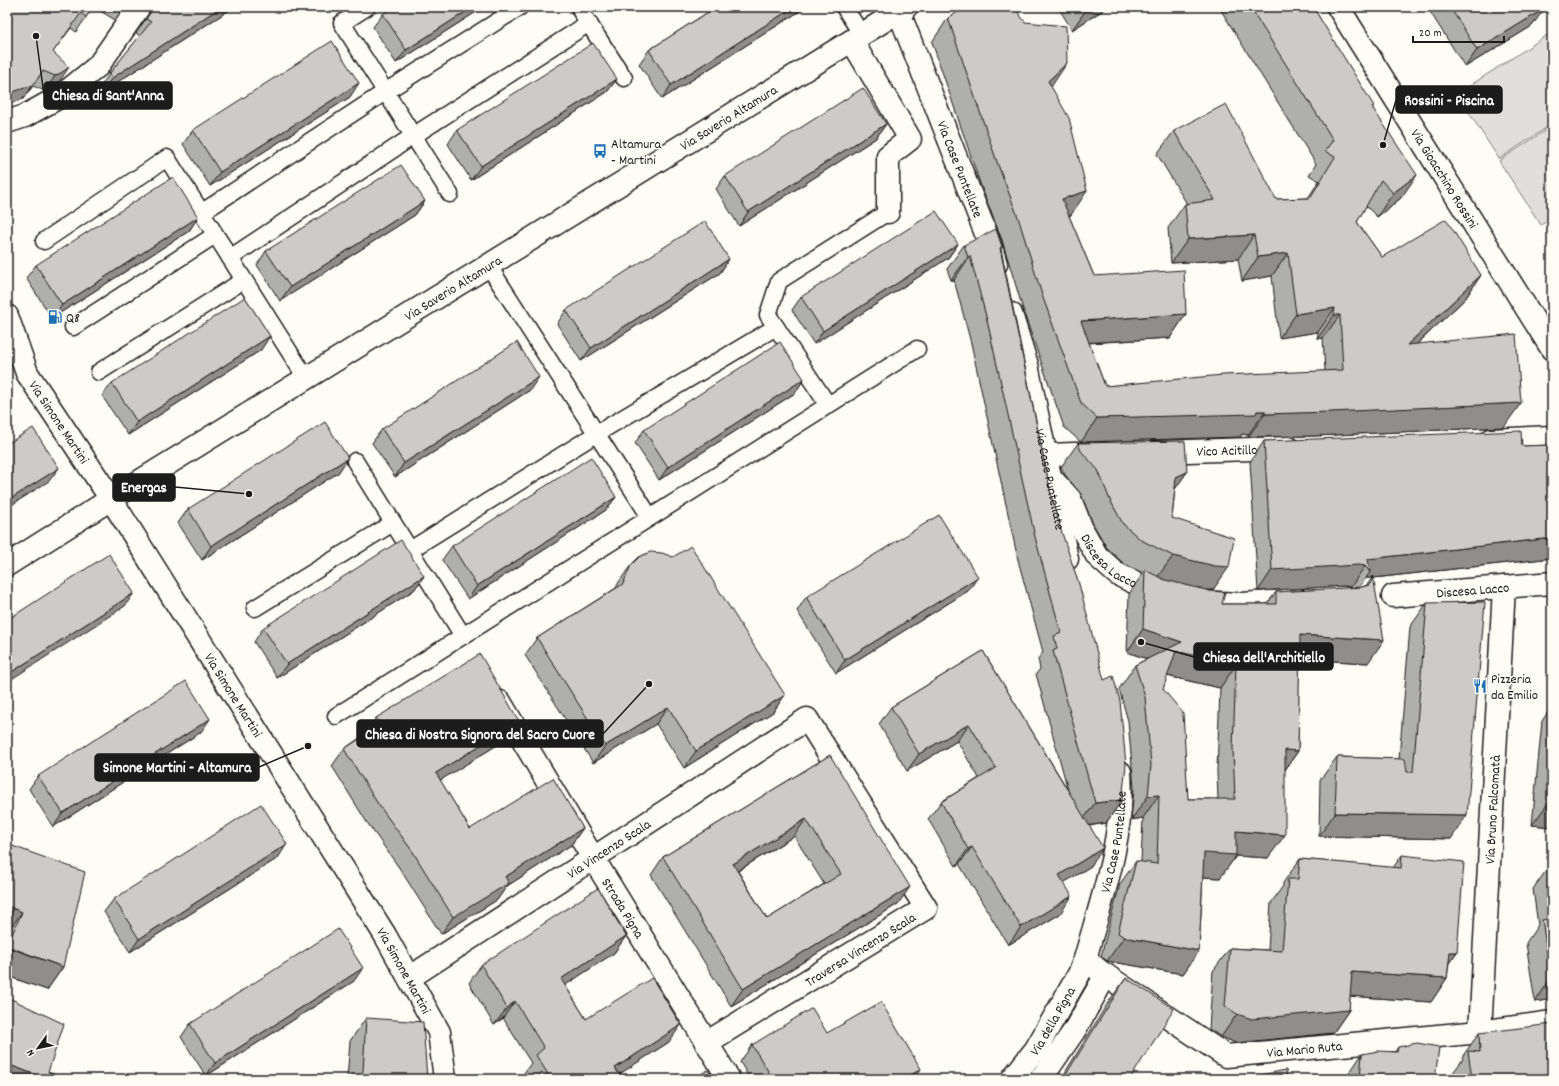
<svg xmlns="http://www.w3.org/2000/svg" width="1559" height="1086" viewBox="0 0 1559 1086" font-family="Dekko,sans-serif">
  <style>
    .garden { fill: #e0dfdb; stroke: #7e7e7c }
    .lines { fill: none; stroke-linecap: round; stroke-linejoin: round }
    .lane-casing { stroke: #1c1c1c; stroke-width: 19 }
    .street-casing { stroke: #1c1c1c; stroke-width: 25 }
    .secondary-casing { stroke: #1c1c1c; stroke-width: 25 }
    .lane { stroke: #fdfcf7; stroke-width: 16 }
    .street { stroke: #fdfcf7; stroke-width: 22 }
    .secondary { stroke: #fdfcf7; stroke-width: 22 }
    .wall { fill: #afafac; stroke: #1c1c1c; fill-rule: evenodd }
    .shaded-wall { fill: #8f8e8c; stroke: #1c1c1c }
    .building { fill: #cccbc8; stroke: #1c1c1c; fill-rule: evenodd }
    .labels { text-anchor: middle; stroke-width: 3; stroke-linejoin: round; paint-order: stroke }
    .street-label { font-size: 14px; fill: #1c1c1c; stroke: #fdfcf7 }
    .poi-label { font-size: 14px; fill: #1c1c1c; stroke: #fdfcf7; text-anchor: start }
    .leader { fill: none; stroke: #1c1c1c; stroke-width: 1.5 }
    .callout-dot { fill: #1c1c1c; stroke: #fdfcf7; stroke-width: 1.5 }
    .callout { fill: #1c1c1c; stroke: #1c1c1c; stroke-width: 1.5 }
    .callout-label { font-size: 15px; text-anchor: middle; font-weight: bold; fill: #fff }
  </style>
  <rect width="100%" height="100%" fill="#fdfcf7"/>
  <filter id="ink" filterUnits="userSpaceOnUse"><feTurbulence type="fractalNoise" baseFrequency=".025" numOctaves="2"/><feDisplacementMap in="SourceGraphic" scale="8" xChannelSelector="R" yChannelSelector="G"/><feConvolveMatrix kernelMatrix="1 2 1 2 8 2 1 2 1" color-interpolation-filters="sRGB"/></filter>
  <g filter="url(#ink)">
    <!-- garden -->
    <g class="garden">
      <path d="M1552,32V124L1499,159L1457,94Z"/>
      <path d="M1552,126V218L1541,225L1499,161Z"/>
    </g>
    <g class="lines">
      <defs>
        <g id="lane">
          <path d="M367,7L342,23L450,194"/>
          <path d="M844,7L862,35"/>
          <path d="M580,10L624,78"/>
          <path d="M201,213L385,92L520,7"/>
          <path d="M44,241L167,158L306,378"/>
          <path d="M230,258L413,136L589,23"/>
          <path d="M488,265L650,517"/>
          <path d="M73,327L215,235"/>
          <path d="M99,372L244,280"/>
          <path d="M828,405L768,315L779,281L888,212"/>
          <path d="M355,461L463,636"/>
          <path d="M410,550L596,434L776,327"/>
          <path d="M255,608L393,523"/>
          <path d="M336,716L917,349"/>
        </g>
        <g id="street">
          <path id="s1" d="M897,7L990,244L996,264"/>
          <path d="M852,41L910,139L888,156V212"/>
          <path d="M7,122L25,116L61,96L98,66L139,7"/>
          <path id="s2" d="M1011,314L1027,365L1067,559"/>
          <path d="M1491,440L1552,437"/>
          <path id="s3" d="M1155,452L1289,448"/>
          <path d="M1046,455L1101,453"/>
          <path id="s4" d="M1050,477L1070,499L1082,529L1097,556L1117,574L1152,591L1197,602L1242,604L1298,600"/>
          <path id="s5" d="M1393,596L1552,583"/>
          <path id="s6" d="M500,702L593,858L729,1079"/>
          <path id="s7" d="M1085,959L1101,972L1226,1056L1480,1032L1552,1022"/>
          <path id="s8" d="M409,978L807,719L926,908L706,1043"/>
          <path id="s9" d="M1480,1032L1504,587"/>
          <path id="s10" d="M1012,1079L1036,1049L1079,974L1085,959C1102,898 1125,835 1120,772"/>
          <path d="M1041,1079L1074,1031L1106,975"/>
        </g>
        <g id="secondary">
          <path id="s11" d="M1338,7L1552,349"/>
          <path id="s12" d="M7,316L27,373L111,499L385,935L439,1032L445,1079"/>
          <path id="s13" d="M7,565L111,499L906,7"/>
        </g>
      </defs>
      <!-- lane casing -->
      <use href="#lane" class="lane-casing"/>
      <!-- street casing -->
      <use href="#street" class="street-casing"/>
      <!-- secondary casing -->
      <use href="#secondary" class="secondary-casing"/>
      <!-- lane -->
      <use href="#lane" class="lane"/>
      <!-- street -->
      <use href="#street" class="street"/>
      <!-- secondary -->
      <use href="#secondary" class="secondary"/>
    </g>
    <!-- wall -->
    <g class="wall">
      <path d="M7,7H93L76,32L71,28L53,52L59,82L54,86L45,91L33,86L23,99Z"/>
      <path d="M94,7H124L115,20Z"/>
      <path d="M151,7H234L102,92L99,89L109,74L140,36L136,33L149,14L151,8Z"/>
      <path d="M484,7L396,63L373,27L383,14Z"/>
      <path d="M716,7H802L800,11L662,99L639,64L649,50Z"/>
      <path d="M1058,7H1108L1072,30Z"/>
      <path d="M1219,7H1313L1373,108L1401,198L1377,217L1366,206L1357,222L1382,257L1481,275L1465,299L1417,344L1504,427L1315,436L1248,437V435L1242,434L1240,437L1081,442L1064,427L1026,319L1002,240L981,186L932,42L948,18L1051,87L1071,215L1069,216L1094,276L1186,314L1170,338L1089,343L1105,386L1325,371L1323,338L1317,339L1318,332L1279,338L1272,276L1242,281L1238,259L1171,263L1168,228L1185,204H1187L1157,154L1174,131L1276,199L1308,198L1319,181L1309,175L1316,164Z"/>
      <path d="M1427,7H1543L1532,26L1465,67Z"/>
      <path d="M617,79L607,92L471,180L448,144L457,130Z"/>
      <path d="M350,97L210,186L183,144L193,130Z"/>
      <path d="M886,124L876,138L739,226L716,189L725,176Z"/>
      <path d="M425,201L415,215L280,301L257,265L266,251Z"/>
      <path d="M198,217L189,231L52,318L26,278L36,265Z"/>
      <path d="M958,244L948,258L814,344L792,310L801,297Z"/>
      <path d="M964,245L1002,247L1001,249L1052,499L1122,800L1106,823L1089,826L1091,866L1063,883L1060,914L1008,945L959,864L956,866L928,819L941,802L979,778L957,741L907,771L879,724L891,707L983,651L1068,790L1036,674L1040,669L1038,659L1043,652L1018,560L971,343L954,280H951L947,269Z"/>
      <path d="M729,259L720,273L581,361L557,324L566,310Z"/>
      <path d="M261,350L128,435L102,396L112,383Z"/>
      <path d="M804,379L795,393L659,480L635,443L644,430Z"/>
      <path d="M530,390L395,477L372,443L382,429Z"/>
      <path d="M1264,441L1522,446L1552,445V558L1374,578L1368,663L1299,659L1298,751L1285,770L1268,858L1236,856L1220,878L1203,877L1199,951L1183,974L1107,961L1101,956L1120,884L1136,861L1141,862L1143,818L1131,820L1134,788L1128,721L1119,689L1135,665L1147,659L1127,652L1129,594L1143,573L1124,564L1107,548L1093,524L1081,494L1065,475L1061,467L1078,443L1187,472L1175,489L1172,518L1213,590H1207L1222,604H1267L1276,592L1352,588L1344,586L1258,591L1250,462ZM1366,578H1372L1367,585L1362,587H1359ZM1167,676L1220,688L1217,771L1218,799H1188L1163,689Z"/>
      <path d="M339,472L202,560L178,523L188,509Z"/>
      <path d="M616,497L606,510L468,599L442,560L452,546Z"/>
      <path d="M631,565L785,695L773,712L684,768L656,724L593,763L525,655L537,638L616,588L619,582Z"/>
      <path d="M424,576L414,590L277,678L254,642L263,628Z"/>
      <path d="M978,577L968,591L836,673L797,611L806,597Z"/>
      <path d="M1427,603L1451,839L1319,836L1320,780L1337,757L1399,759L1410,627Z"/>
      <path d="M1552,706V827L1532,825L1542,721Z"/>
      <path d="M376,718L519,721L507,739L440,780L470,829L583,828L571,845L507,886L497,900L441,934L400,869L366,821L332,766L344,749L364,735Z"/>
      <path d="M201,732L53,827L29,789L38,776Z"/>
      <path d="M830,755L898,904L731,1006L651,875L663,857ZM794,836L824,884L767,919L738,871Z"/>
      <path d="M7,844L63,967L47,990L7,976Z"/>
      <path d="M1402,855L1457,952L1449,963L1447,978L1431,1002L1350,996L1349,1010L1333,1033L1236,1043L1221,1037L1209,1029L1213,971L1230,948L1268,950L1271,903L1283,886V883L1300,859L1393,868Z"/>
      <path d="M278,858L130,952L104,912L114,899Z"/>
      <path d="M1550,865H1552V999L1535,1002L1526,943L1538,925L1533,889Z"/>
      <path d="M626,936L614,953L565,985L586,1019L669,1042L619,1074L622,1079H528L524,1073L531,1063L503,1018L494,1025L469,983L481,965Z"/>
      <path d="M1126,978L1130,1079H1061L1109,1001Z"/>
      <path d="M354,981L206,1076L181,1037L190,1024Z"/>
      <path d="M366,1018L427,1079H347L350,1041Z"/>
      <path d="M827,1033L914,1079H750L740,1062L752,1045Z"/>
      <path d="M1479,1033L1552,1079H1452V1074L1463,1059L1462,1057Z"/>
      <path d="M1398,1047L1435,1079H1346V1078L1362,1054L1395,1052Z"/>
    </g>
    <!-- shaded-wall -->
    <g class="shaded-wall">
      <path d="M221,7H234L102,92L112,78Z"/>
      <path d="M473,7H484L396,63L406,50Z"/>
      <path d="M794,7H802L800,11L662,99L671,85Z"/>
      <path d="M1088,7H1108L1072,30Z"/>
      <path d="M1544,9L1532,26L1465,67L1477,50Z"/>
      <path d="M1067,63L1051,87L1048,81Z"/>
      <path d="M69,67L59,82L54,86L45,91L55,76Z"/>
      <path d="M43,71L23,99L7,105V94Z"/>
      <path d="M617,79L607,92L471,180L481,166Z"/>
      <path d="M359,83L350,97L210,186L220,172Z"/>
      <path d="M886,124L876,138L739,226L748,212Z"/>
      <path d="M1417,175L1401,198L1377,217L1393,193Z"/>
      <path d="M1087,191L1071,215L1045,223L1062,199Z"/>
      <path d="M425,201L415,215L280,301L290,287Z"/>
      <path d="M198,217L189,231L52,318L62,305Z"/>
      <path d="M1254,235L1238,259L1171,263L1188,239Z"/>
      <path d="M958,244L948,258L814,344L823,331Z"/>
      <path d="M1288,253L1272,276L1242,281L1258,257Z"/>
      <path d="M970,256L954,280H951L968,257Z"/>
      <path d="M729,259L720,273L581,361L591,348Z"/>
      <path d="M1481,275L1465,299L1391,368L1407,345Z"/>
      <path d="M1335,308L1318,332L1279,338L1296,314Z"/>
      <path d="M1186,314L1170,338L1064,344L1081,321Z"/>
      <path d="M1334,315H1340L1323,338L1317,339Z"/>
      <path d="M270,336L261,350L128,435L137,422Z"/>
      <path d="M539,377L530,390L395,477L404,463Z"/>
      <path d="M804,379L795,393L659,480L668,467Z"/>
      <path d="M1521,403L1504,427L1315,436L1248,437L1265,414Z"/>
      <path d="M1257,411H1265L1248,435L1242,434L1240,437L1081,442L1097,418Z"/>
      <path d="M348,458L339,472L202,560L211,546Z"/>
      <path d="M59,468L49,481L7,508V501Z"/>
      <path d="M1187,472L1171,495L1176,477Z"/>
      <path d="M616,497L606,510L468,599L477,586Z"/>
      <path d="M1552,538V558L1373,578V576L1372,578H1366L1370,572L1365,566L1351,587L1344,586L1258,591L1272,570Z"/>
      <path d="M1173,556L1229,567L1213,590H1199L1156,579Z"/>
      <path d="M424,576L414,590L277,678L287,664Z"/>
      <path d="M978,577L968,591L836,673L845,660Z"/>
      <path d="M134,593L125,606L7,682V675Z"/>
      <path d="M1143,629L1182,642L1236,665L1220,688L1159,674L1165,665L1127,652Z"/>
      <path d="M1300,635L1384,640L1368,663L1283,658Z"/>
      <path d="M785,695L773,712L684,768L696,751Z"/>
      <path d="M668,707L656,724L593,763L605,746Z"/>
      <path d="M210,719L201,732L53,827L63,813Z"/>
      <path d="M519,721L507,739L423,791L436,773Z"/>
      <path d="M969,724L957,741L907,771L919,754Z"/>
      <path d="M1285,750L1298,751L1282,774Z"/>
      <path d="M1159,795L1143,818L1131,820L1148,796Z"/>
      <path d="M1122,800L1106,823L1078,827L1095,803Z"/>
      <path d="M1549,802H1552V827L1532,825Z"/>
      <path d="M1335,813L1467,815L1451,839L1319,836Z"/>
      <path d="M806,819L794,836L721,881L733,864Z"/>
      <path d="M583,828L571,845L507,886L497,900L441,934L453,917L505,877Z"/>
      <path d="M1236,831L1285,835L1268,858L1236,856L1220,878L1188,876L1204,853Z"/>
      <path d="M287,844L278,858L130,952L139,939Z"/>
      <path d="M972,847L959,864L956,866L968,849Z"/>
      <path d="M1103,848L1091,866L1047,893L1059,875Z"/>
      <path d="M910,887L898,904L731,1006L743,989Z"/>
      <path d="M1072,896L1060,914L1008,945L1021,927Z"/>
      <path d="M7,906L22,912L7,933Z"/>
      <path d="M626,936L614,953L549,996L561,979Z"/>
      <path d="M1124,937L1199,951L1183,974L1107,961Z"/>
      <path d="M7,947L63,967L47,990L7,976Z"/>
      <path d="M1450,952H1457L1440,975Z"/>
      <path d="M363,968L354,981L206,1076L215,1063Z"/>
      <path d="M1352,972L1447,978L1431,1002L1335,995Z"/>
      <path d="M1551,978H1552V999L1535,1002Z"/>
      <path d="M515,1001L503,1018L494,1025L507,1008Z"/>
      <path d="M1349,1010L1333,1033L1236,1043L1221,1037L1237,1014Z"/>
      <path d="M681,1025L669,1042L612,1079L615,1068Z"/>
      <path d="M7,1064L42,1077L41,1079H7Z"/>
      <path d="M921,1069L914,1079H904Z"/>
    </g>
    <!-- building -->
    <g class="building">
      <path d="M7,7H93L86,17L81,13L53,52L69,67L64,71L55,76L43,71L33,85L7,94Z"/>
      <path d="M154,7H221L112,78L109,74L151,22L146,19Z"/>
      <path d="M393,7H473L406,50L383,14Z"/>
      <path d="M716,7H794L671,85L649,50Z"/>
      <path d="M966,7H1014L1025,22L1066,26L1067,63L1048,81L1069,118L1087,191L1062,199L1094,276L1184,270L1186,314L1081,321L1105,386L1223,375L1343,370L1340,315H1334L1335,308L1296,314L1288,253L1258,257L1254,235L1188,239L1185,204L1215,200L1174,131L1226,104L1276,199L1310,198L1335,157L1325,151L1333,140L1250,7H1313L1374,106L1372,107L1417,175L1393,193L1381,180L1357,222L1382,257L1446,219L1481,275L1407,345L1516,334L1521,403L1331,412L1265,414V411H1257L1256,414L1097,418L1081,403L1042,295L1018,217L997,162L948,18Z"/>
      <path d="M1450,7H1543L1544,9L1477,50Z"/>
      <path d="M332,41L359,83L220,172L193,130Z"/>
      <path d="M593,43L617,79L481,166L457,130Z"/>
      <path d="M863,88L886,124L748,212L725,176Z"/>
      <path d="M401,165L425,201L290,287L266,251Z"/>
      <path d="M173,177L198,217L62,305L36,265Z"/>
      <path d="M936,211L958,244L823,331L801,297Z"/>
      <path d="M705,221L729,259L591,348L566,310Z"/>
      <path d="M996,229L1002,247L1000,248L1052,499L1060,527L1079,584L1104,680L1113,676L1120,701L1126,765L1122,800L1095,803L1053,651L1057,649L1054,636L1061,633L1035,537L987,320L970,256L968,257L964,245Z"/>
      <path d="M245,297L270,336L137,422L112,383Z"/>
      <path d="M517,342L539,377L404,463L382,429Z"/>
      <path d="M780,342L804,379L668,467L644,430Z"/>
      <path d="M325,422L348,458L211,546L188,509Z"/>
      <path d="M33,428L59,468L7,501V444Z"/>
      <path d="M1521,431L1522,446L1552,445V538L1368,559L1370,572L1365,566L1359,565L1272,570L1264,441Z"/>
      <path d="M1185,441L1187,472L1176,477L1172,518L1234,538L1229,567L1215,566L1173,556L1141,540L1123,524L1110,500L1098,470L1081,451L1078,443Z"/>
      <path d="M591,457L616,497L477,586L452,546Z"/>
      <path d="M939,515L978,577L845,660L806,597Z"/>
      <path d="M401,540L424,576L287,664L263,628Z"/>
      <path d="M691,546L785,695L696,751L668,707L605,746L537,638L623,584L631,565L639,557L650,552L662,553L673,557Z"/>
      <path d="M109,554L134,593L7,675V620Z"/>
      <path d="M1145,570L1165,580L1210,591L1225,592L1222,604H1276V592L1362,587L1369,585L1372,581L1373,576L1384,640L1300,635L1298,751L1285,750V835L1236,831V855L1204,853L1199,951L1124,937L1118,933L1136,861L1157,864L1159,795L1148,796L1151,765L1145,697L1135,665L1182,642L1143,629ZM1176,651L1236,665L1233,748L1235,799H1188L1183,713L1163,689Z"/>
      <path d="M1485,602L1467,815L1335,813L1337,757L1405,759L1407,772H1413L1427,603Z"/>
      <path d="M983,651L1103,848L1059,875L1072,896L1021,927L972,847L968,849L941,802L996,768L969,724L919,754L891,707Z"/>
      <path d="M480,654L519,721L436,773L470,829L553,778L583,828L505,877L509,883L453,917L413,852L378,804L344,749L381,725L376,718Z"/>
      <path d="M186,681L210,719L63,813L38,776Z"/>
      <path d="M830,755L910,887L743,989L663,857ZM806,819L841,874L767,919L733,864Z"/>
      <path d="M1552,765V802H1549Z"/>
      <path d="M261,804L287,844L139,939L114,899Z"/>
      <path d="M7,844L85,872L63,967L7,946L22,912L7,906Z"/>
      <path d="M1402,855L1464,862L1457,952H1450L1447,978L1352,972L1349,1010L1252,1019L1237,1014L1225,1006L1230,948L1282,951L1288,879H1298L1300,859L1401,868Z"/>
      <path d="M1550,865H1552V882Z"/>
      <path d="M598,888L626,936L561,979L586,1019L652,978L681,1025L615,1068L622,1079H551L536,1055L544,1048L515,1001L507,1008L481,965Z"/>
      <path d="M1552,918V978H1551L1542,920Z"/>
      <path d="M338,929L363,968L215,1063L190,1024Z"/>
      <path d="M1126,978L1174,1009L1130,1079H1063Z"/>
      <path d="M7,997L64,1024L48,1072L67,1079H42V1077L7,1064Z"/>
      <path d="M881,1002L921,1069L904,1079H773L752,1045L812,1008L827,1033Z"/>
      <path d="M366,1018L423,1022L427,1079H359L363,1071Z"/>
      <path d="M1552,1024V1079H1472L1468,1051L1480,1052L1479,1033Z"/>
      <path d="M1417,1043L1439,1047L1435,1079H1360L1362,1054L1378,1051L1397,1052L1398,1047Z"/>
      <path d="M708,1070L713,1079H692Z"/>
      <path d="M1286,1070L1287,1079H1240Z"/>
    </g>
  </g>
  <!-- icons -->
  <defs>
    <symbol id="bus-bare" viewBox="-9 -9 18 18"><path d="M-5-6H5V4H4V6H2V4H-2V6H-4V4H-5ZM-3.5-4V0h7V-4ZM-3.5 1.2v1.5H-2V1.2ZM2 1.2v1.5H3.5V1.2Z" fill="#1f6fb2" stroke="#fdfcf7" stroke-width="2.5" paint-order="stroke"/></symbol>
    <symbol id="fuel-bare" viewBox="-9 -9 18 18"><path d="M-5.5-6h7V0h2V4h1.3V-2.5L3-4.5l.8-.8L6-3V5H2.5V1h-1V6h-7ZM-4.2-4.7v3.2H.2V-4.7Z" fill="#1f6fb2" stroke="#fdfcf7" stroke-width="2.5" paint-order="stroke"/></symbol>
    <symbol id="restaurant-bare" viewBox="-9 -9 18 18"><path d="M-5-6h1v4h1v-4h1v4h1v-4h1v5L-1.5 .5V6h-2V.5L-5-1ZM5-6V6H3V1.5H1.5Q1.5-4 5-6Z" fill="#1f6fb2" stroke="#fdfcf7" stroke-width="2.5" paint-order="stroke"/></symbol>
  </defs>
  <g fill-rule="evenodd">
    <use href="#bus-bare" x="590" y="141" width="20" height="20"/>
    <use href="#fuel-bare" x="45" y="307" width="20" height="20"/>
    <use href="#restaurant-bare" x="1470" y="676" width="20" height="20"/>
  </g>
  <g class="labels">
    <!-- street labels -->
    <g class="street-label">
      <text dy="5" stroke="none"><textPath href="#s13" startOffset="849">Via Saverio Altamura</textPath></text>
      <text dy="5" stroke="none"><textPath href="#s1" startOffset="174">Via Case Puntellate</textPath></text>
      <text dy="5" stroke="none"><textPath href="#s11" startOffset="202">Via Gioacchino Rossini</textPath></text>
      <text dy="5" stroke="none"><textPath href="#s13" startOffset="525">Via Saverio Altamura</textPath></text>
      <text dy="5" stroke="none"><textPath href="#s12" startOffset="119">Via Simone Martini</textPath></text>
      <text dy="5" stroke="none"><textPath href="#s3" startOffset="72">Vico Acitillo</textPath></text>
      <text dy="5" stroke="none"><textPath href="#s2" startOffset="170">Via Case Puntellate</textPath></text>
      <text dy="5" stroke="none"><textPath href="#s4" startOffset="105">Discesa Lacco</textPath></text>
      <text dy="5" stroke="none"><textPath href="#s5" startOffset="80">Discesa Lacco</textPath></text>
      <text dy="5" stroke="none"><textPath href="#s12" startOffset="443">Via Simone Martini</textPath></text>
      <text dy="5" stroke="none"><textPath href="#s9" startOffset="223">Via Bruno Falcomatà</textPath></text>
      <text dy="5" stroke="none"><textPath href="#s10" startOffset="262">Via Case Puntellate</textPath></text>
      <text dy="5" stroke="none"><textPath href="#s8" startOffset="238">Via Vincenzo Scala</textPath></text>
      <text dy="5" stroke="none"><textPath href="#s6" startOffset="240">Strada Pigna</textPath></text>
      <text transform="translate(860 949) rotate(-32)" y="5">Traversa Vincenzo Scala</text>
      <text dy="5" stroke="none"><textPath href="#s12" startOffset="767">Via Simone Martini</textPath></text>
      <text dy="5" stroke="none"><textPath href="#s10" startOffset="71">Via della Pigna</textPath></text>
      <text dy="5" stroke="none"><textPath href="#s7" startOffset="250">Via Mario Ruta</textPath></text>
    </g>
    <!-- poi labels -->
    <g class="poi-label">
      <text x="611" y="148">Altamura<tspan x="611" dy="16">- Martini</tspan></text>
      <text x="66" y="322">Q8</text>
      <text x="1491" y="683">Pizzeria<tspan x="1491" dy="16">da Emilio</tspan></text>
    </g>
  </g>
  <!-- callouts -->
  <path class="leader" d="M36 36L44 95M1383 145L1396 100M249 494L175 487M1141 642L1194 657M649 684L603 734M308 746L259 767"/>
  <g class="callout-dot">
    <circle cx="36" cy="36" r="4"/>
    <circle cx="1383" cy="145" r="4"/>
    <circle cx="249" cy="494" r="4"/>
    <circle cx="1141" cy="642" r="4"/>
    <circle cx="649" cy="684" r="4"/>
    <circle cx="308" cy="746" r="4"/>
  </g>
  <g class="callout">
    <rect x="44" y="82" width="128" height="27" rx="4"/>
    <rect x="1396" y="86" width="106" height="27" rx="4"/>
    <rect x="113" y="474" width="62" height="27" rx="4"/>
    <rect x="1194" y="643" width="139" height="27" rx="4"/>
    <rect x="357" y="720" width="246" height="27" rx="4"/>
    <rect x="95" y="754" width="164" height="27" rx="4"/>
  </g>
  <g class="callout-label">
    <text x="108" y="100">Chiesa di Sant'Anna</text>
    <text x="1449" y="105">Rossini - Piscina</text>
    <text x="144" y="492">Energas</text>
    <text x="1264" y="662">Chiesa dell'Architiello</text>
    <text x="480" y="739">Chiesa di Nostra Signora del Sacro Cuore</text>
    <text x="177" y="772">Simone Martini - Altamura</text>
  </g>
  <!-- margin -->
  <rect width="1559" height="1086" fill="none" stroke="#fdfcf7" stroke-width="24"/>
  <rect x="12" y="12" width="1535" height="1062" fill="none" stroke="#1c1c1c" stroke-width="1.5" filter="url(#ink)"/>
  <!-- north arrow -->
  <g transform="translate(38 1048) rotate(237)" stroke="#fdfcf7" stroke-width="3" paint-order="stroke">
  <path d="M0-3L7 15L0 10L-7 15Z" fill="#1c1c1c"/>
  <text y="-6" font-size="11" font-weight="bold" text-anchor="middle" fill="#1c1c1c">N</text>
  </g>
  <!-- scale -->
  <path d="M1413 36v6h91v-6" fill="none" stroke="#1c1c1c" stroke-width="2"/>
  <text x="1419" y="36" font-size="12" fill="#1c1c1c" stroke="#fdfcf7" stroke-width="3" paint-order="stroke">20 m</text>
</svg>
